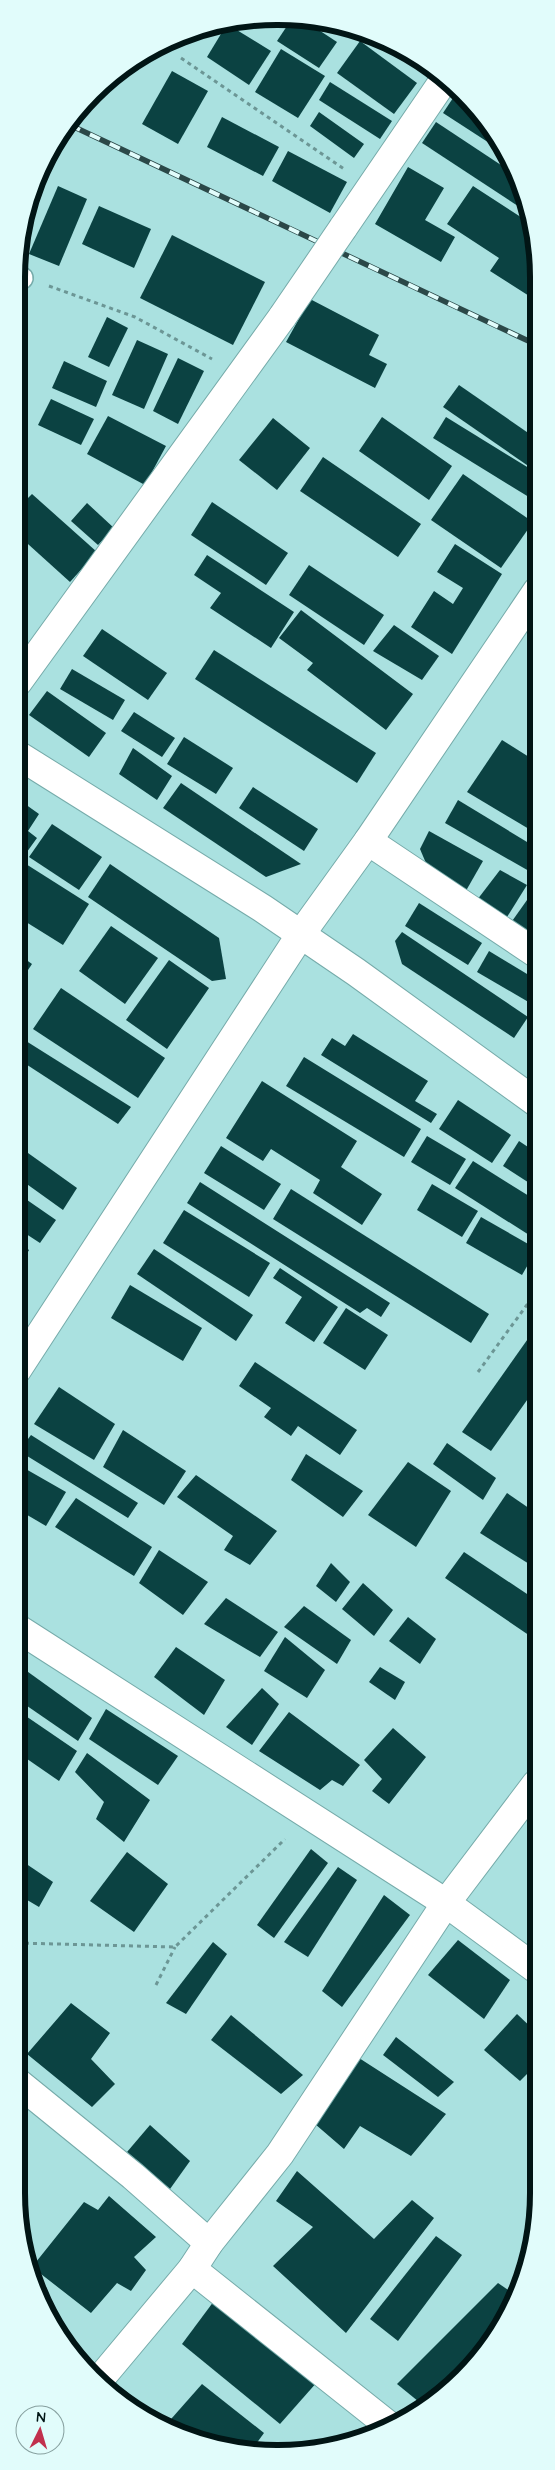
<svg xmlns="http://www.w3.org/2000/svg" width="555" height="2470" viewBox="0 0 555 2470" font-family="Quicksand,sans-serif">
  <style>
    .building { fill: #0b4242 }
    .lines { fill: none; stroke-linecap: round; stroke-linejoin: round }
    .lane-casing { stroke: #76abaa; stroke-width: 24 }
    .street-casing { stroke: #76abaa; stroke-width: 30 }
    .secondary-casing { stroke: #76abaa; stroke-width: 30 }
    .path { stroke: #6c9695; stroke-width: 3; stroke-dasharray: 4 4; stroke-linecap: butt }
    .lane { stroke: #fff; stroke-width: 21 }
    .street { stroke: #fff; stroke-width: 28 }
    .secondary { stroke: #fff; stroke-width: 28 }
    .rail-casing { stroke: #2b4848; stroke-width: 5.5 }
    .rail { stroke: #e1fcfb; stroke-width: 4; stroke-dasharray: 11; stroke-linecap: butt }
    .street-bridge-casing { stroke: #76abaa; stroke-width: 30; stroke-linecap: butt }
    .street-bridge { stroke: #fff; stroke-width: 28 }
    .rim { fill: none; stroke: #011515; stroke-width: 6 }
  </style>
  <rect width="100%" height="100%" fill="#aae1e0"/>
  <!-- building -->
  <g class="building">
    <path d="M302,19L337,42L319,68L277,41L291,20Z"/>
    <path d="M227,24L271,51L249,85L207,57Z"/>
    <path d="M360,41L417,83L394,114L337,73Z"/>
    <path d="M281,49L325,76L298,118L255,92Z"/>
    <path d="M172,71L208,91L178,144L142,124Z"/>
    <path d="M330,82L392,121L380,139L319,100Z"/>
    <path d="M455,95L472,107L499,145L497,148L443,113Z"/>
    <path d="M319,112L364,144L354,158L310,126Z"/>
    <path d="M222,117L279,147L263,176L207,147Z"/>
    <path d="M436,122L516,175L527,212L422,143Z"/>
    <path d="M288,151L347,182L330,213L272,181Z"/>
    <path d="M408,167L444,188L425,220L455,237L441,262L375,224Z"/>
    <path d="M58,186L87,199L59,266L29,254Z"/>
    <path d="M473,186L530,223L537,244V301L490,271L499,258L447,224Z"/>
    <path d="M99,206L151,229L134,268L82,244Z"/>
    <path d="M172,235L265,282L233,345L140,298Z"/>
    <path d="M310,299L379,335L369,355L387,364L375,388L286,342Z"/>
    <path d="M107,317L128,328L109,367L88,357Z"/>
    <path d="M137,340L168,354L144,409L112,395Z"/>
    <path d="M178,358L204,371L178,424L153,411Z"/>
    <path d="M64,361L107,381L96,407L52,388Z"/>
    <path d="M459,385L537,439V472L443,407Z"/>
    <path d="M51,399L94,419L81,445L38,425Z"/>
    <path d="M108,416L166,446L145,485L87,454Z"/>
    <path d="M382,417L452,466L429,500L359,451Z"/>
    <path d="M446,417L537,473V502L433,438Z"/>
    <path d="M273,418L310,448L277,490L239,460Z"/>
    <path d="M323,457L421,524L398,557L300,491Z"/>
    <path d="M463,474L533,522L501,568L431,520Z"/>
    <path d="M32,494L97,552L70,582L18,535V508Z"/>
    <path d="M212,502L288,553L266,585L191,535Z"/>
    <path d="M87,503L114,528L98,545L71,521Z"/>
    <path d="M455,544L502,574L452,654L411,627L434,591L453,604L463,588L437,572Z"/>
    <path d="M207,555L294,612L271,648L210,608L221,593L194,575Z"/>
    <path d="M309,565L384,615L364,645L289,595Z"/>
    <path d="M301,610L413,694L386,730L307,670L313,663L279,638Z"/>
    <path d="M394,625L439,656L422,680L373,651Z"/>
    <path d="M102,629L167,673L148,700L83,656Z"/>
    <path d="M214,650L376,753L357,783L195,679Z"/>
    <path d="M72,669L125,700L113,720L60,689Z"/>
    <path d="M47,691L106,733L89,757L29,715Z"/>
    <path d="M134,712L175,738L162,757L121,731Z"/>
    <path d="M184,737L233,768L216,794L167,764Z"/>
    <path d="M502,740L537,762V816L529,829L467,792Z"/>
    <path d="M133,748L172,776L157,800L119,774Z"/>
    <path d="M181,783L301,864L266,877L163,808Z"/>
    <path d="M253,787L318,829L304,851L239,808Z"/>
    <path d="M18,799L39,814L28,831L37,838L24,856L18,852Z"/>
    <path d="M458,800L537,848V862L529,871L445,823Z"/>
    <path d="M52,824L102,857L79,890L29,857Z"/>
    <path d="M429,831L483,861L463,896L431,875L420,849Z"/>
    <path d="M18,859L89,904L63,945L18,917Z"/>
    <path d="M110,864L219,938L226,979L212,981L88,897Z"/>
    <path d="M500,870L527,885L507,917L477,900Z"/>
    <path d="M537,886V945L510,924Z"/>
    <path d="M419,903L482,943L468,965L405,926Z"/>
    <path d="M111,926L158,958L125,1004L79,971Z"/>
    <path d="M402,932L528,1017L514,1038L402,964L395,941Z"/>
    <path d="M489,951L537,980V1007L477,972Z"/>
    <path d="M18,954L32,964L18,985Z"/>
    <path d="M169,960L209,988L167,1049L126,1020Z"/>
    <path d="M61,988L165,1058L138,1098L33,1029Z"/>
    <path d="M353,1034L428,1081L415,1101L437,1114L431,1123L321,1055L332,1038L345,1046Z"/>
    <path d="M18,1036L131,1107L118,1124L18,1059Z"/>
    <path d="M537,1041V1057L529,1052Z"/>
    <path d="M304,1057L421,1129L404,1157L286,1086Z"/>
    <path d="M262,1081L357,1141L341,1167L382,1194L362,1225L313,1193L320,1180L271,1149L263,1161L226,1138Z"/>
    <path d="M458,1100L511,1135L492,1163L439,1129Z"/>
    <path d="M427,1136L466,1159L450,1185L411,1162Z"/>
    <path d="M519,1141L537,1153V1188L503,1166Z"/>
    <path d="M221,1146L281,1184L264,1210L204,1173Z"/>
    <path d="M21,1148L77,1188L63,1210L17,1177V1153Z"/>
    <path d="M473,1161L537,1201V1240L455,1188Z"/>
    <path d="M200,1182L390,1303L381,1317L367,1308L360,1313L187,1203Z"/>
    <path d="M432,1184L478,1211L462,1237L417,1210Z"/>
    <path d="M291,1189L489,1314L471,1343L273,1219Z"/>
    <path d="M17,1193L56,1220L40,1243L17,1228Z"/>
    <path d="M184,1210L270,1263L249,1297L163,1243Z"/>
    <path d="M481,1217L537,1249L522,1275L466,1243Z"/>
    <path d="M17,1242L29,1250L17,1271Z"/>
    <path d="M154,1249L253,1315L236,1341L137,1274Z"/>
    <path d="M280,1268L338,1307L314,1342L285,1323L302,1297L273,1278Z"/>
    <path d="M130,1285L202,1328L183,1361L111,1318Z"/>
    <path d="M346,1308L388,1335L365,1370L323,1343Z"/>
    <path d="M537,1326V1386L491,1451L462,1432Z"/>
    <path d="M255,1362L357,1430L340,1455L298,1426L291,1436L264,1417L271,1408L239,1386Z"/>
    <path d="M59,1387L115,1424L94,1460L34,1424Z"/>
    <path d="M123,1430L186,1471L164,1505L103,1467Z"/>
    <path d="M31,1435L138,1503L128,1518L19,1451Z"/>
    <path d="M447,1443L496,1478L483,1500L433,1464Z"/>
    <path d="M306,1454L363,1491L343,1517L291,1480Z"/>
    <path d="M408,1462L451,1491L416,1547L368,1515Z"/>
    <path d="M17,1464L66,1492L46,1526L17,1509Z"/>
    <path d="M196,1475L277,1531L250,1565L224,1550L233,1536L177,1497Z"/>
    <path d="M507,1493L536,1513V1562L534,1567L480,1533Z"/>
    <path d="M76,1498L152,1547L134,1576L55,1527Z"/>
    <path d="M159,1550L208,1582L183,1615L139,1583Z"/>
    <path d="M464,1552L536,1600V1640L445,1578Z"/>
    <path d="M331,1563L350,1582L336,1602L316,1586Z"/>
    <path d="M363,1583L393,1610L374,1636L342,1609Z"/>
    <path d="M226,1598L278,1632L260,1657L204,1624Z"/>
    <path d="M304,1606L351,1640L337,1664L284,1627Z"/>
    <path d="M408,1617L436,1639L420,1664L389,1641Z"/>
    <path d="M285,1637L325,1670L307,1698L264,1671Z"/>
    <path d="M176,1647L225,1680L204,1715L154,1677Z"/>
    <path d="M17,1664L92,1718L78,1741L17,1699Z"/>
    <path d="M380,1667L405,1682L395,1700L369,1682Z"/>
    <path d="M262,1688L279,1704L252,1745L226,1727Z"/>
    <path d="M106,1709L178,1756L158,1785L89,1739Z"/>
    <path d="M17,1710L77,1751L59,1781L17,1752Z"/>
    <path d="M289,1712L360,1765L343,1786L332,1780L320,1790L259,1751Z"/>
    <path d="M393,1728L426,1757L389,1804L372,1791L382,1779L364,1760Z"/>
    <path d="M87,1753L150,1800L124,1842L96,1819L104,1802L75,1772Z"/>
    <path d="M536,1827V1846L528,1840Z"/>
    <path d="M311,1849L328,1863L274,1938L257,1925Z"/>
    <path d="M127,1852L168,1884L134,1932L90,1901Z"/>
    <path d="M19,1859L53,1882L39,1907L17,1894V1865Z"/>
    <path d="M338,1867L357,1880L308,1957L284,1942Z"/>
    <path d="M384,1895L410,1915L342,2007L322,1991Z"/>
    <path d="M458,1940L510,1980L484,2019L428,1975Z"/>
    <path d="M213,1942L227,1954L186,2014L166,2003Z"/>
    <path d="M71,2003L110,2033L91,2059L115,2084L92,2107L27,2054Z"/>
    <path d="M517,2014L536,2032V2065L520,2081L484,2050Z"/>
    <path d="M231,2015L303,2075L281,2094L211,2040Z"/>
    <path d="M396,2037L454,2082L438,2097L383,2055Z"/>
    <path d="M359,2058L446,2114L411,2156L360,2126L344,2149L315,2124Z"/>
    <path d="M536,2076V2096L528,2090Z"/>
    <path d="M150,2125L190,2161L170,2189L127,2152Z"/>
    <path d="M297,2171L374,2239L412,2200L434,2218L346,2333L273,2266L313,2227L276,2201Z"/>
    <path d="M109,2196L156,2237L134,2257L146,2270L131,2291L117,2283L91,2313L32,2267L84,2202L98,2210Z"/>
    <path d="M436,2236L462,2255L398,2341L370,2319Z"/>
    <path d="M498,2283L514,2294L504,2323L437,2400L424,2406L397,2384Z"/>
    <path d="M214,2301L318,2381L280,2424L182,2344Z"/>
    <path d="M202,2384L264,2433L251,2451L164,2427Z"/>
    <path d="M124,2390L161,2418L157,2423L120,2395Z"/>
  </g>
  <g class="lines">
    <defs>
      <path id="lane" d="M18,279L22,278"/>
      <g id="street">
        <path d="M343,228L444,80"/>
        <path d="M18,682L283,316"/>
        <path d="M368,841L537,954"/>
        <path d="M17,1628L446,1903L536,1969"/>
        <path d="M16,2081L133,2176L209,2243"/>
        <path d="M192,2269L387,2424"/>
        <path d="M100,2379L192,2269L209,2243L280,2154L446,1903L536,1784"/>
      </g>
      <g id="secondary">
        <path d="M18,755L262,908L356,972L537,1103"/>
        <path d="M17,1370L301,934L368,841L537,591"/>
      </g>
    </defs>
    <!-- lane casing -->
    <use href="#lane" class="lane-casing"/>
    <!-- street casing -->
    <use href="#street" class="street-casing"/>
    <!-- secondary casing -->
    <use href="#secondary" class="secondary-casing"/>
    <!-- path -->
    <g class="path">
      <path d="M181,58L344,169"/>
      <path d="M49,286L135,317L212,359"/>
      <path d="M478,1372L537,1291"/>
      <path d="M17,1943L175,1947L285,1839"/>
      <path d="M156,1985L175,1947"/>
    </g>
    <!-- lane -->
    <use href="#lane" class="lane"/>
    <!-- street -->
    <use href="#street" class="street"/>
    <!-- secondary -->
    <use href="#secondary" class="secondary"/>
    <defs>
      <path id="rail" d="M70,125L537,345"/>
    </defs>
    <!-- rail casing -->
    <use href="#rail" class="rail-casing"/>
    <!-- rail -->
    <use href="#rail" class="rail"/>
    <defs>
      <path id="street-bridge" d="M283,316L343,228"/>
    </defs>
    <!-- street-bridge casing -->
    <use href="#street-bridge" class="street-bridge-casing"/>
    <!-- street-bridge -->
    <use href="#street-bridge" class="street-bridge"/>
  </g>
  <!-- crop -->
  <path d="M0 0H555V2470H0ZM277 25H278A252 252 0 0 1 530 277V2193A252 252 0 0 1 278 2445H277A252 252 0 0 1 25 2193V277A252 252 0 0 1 277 25Z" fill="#e1fcfb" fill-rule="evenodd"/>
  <path class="rim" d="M277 25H278A252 252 0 0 1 530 277V2193A252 252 0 0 1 278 2445H277A252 252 0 0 1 25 2193V277A252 252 0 0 1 277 25Z"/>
  <!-- north arrow -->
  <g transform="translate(40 2430) rotate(5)"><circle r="24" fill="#e1fcfb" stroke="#87a09f"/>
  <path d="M0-4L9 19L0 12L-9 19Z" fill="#c1304d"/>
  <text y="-8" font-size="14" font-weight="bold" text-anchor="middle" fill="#011515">N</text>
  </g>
</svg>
